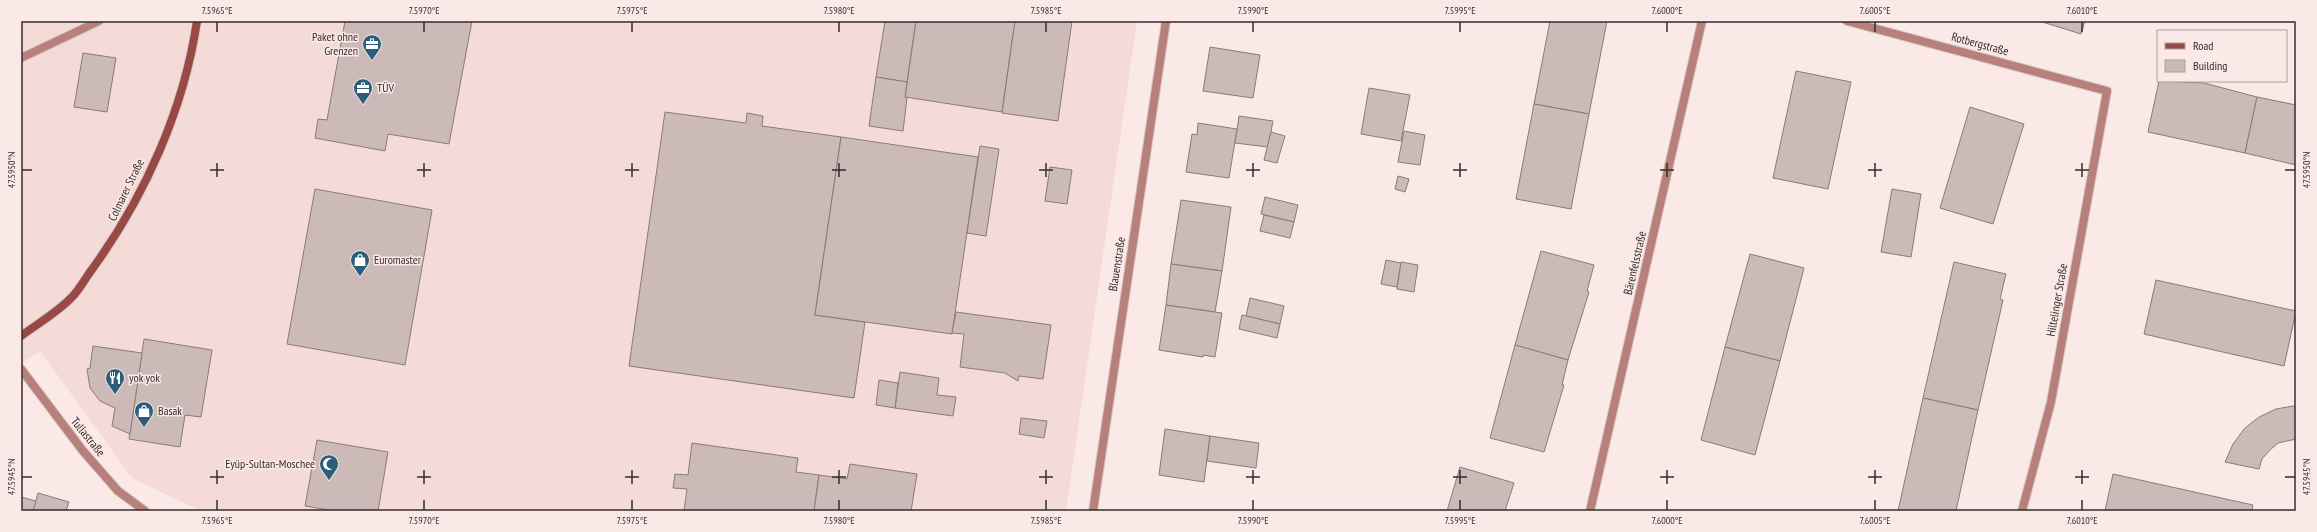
<svg xmlns="http://www.w3.org/2000/svg" width="2317" height="532" viewBox="0 0 2317 532" font-family="'PT Sans Narrow',sans-serif">
  <style>
    .built { fill: #f5dbd8 }
    .building { fill: #cbbab8; stroke: #8a7a78 }
    .lines { fill: none; stroke-linecap: round; stroke-linejoin: round }
    .service-casing { stroke: #d7c7c5; stroke-width: 10 }
    .minor-casing { stroke: #d7c7c5; stroke-width: 10 }
    .secondary-casing { stroke: #d7c7c5; stroke-width: 10 }
    .service { stroke: #b8807a; stroke-width: 8 }
    .minor { stroke: #b8807a; stroke-width: 8 }
    .secondary { stroke: #994943; stroke-width: 8 }
    .ticks { fill: none; stroke: #342d2c; stroke-width: 1.5 }
    .labels { text-anchor: middle; stroke-width: 3; stroke-linejoin: round; paint-order: stroke }
    .poi-label { font-size: 12px; fill: #342d2c; stroke: #fbe9e7; text-anchor: start }
    .street-label { font-size: 12px; fill: #342d2c; stroke: #fbe9e7 }
    .neatline { fill: none; stroke: #342d2c; stroke-width: 1.5 }
    .ticks-label { font-size: 10px; text-anchor: middle; fill: #342d2c }
  </style>
  <rect width="100%" height="100%" fill="#fbe9e7"/>
  <!-- built -->
  <path class="built" d="M21,21H1137L1066,511H201L132,478L40,351L21,364Z"/>
  <!-- building -->
  <g class="building">
    <path d="M345,21H472L449,144L388,134L385,151L315,138L318,119L327,120Z"/>
    <path d="M885,21H916L907,82L876,77Z"/>
    <path d="M916,21H1015L1002,112L905,97Z"/>
    <path d="M1015,21H1072L1058,121L1002,113Z"/>
    <path d="M1550,21H1607L1589,114L1534,104Z"/>
    <path d="M2039,21H2085L2081,34Z"/>
    <path d="M1210,47L1260,55L1253,98L1203,91Z"/>
    <path d="M83,53L116,58L107,112L74,107Z"/>
    <path d="M1796,71L1851,82L1828,189L1773,178Z"/>
    <path d="M876,77L907,82L905,97L907,98L903,131L869,126Z"/>
    <path d="M2159,81L2204,83L2257,97L2245,153L2148,132Z"/>
    <path d="M1369,88L1410,95L1401,141L1361,134Z"/>
    <path d="M2257,97L2296,105V165L2245,153Z"/>
    <path d="M1534,104L1589,114L1571,209L1516,199Z"/>
    <path d="M1970,107L2024,124L1993,224L1940,208Z"/>
    <path d="M665,112L746,123L747,113L763,116L762,126L841,137L815,315L865,322L854,398L629,366Z"/>
    <path d="M1239,116L1273,121L1268,147L1235,143Z"/>
    <path d="M1198,123L1237,129L1229,178L1186,172L1192,134L1197,135Z"/>
    <path d="M1404,131L1425,135L1420,165L1398,162Z"/>
    <path d="M1271,132L1285,136L1277,163L1264,160Z"/>
    <path d="M841,137L978,157L952,334L815,315Z"/>
    <path d="M980,146L999,149L986,236L967,233Z"/>
    <path d="M1050,167L1072,170L1067,204L1045,201Z"/>
    <path d="M1398,176L1409,179L1405,192L1395,189Z"/>
    <path d="M315,189L432,210L405,365L287,344Z"/>
    <path d="M1892,189L1921,194L1911,257L1881,252Z"/>
    <path d="M1265,197L1298,205L1294,222L1261,214Z"/>
    <path d="M1181,200L1231,207L1222,271L1171,264Z"/>
    <path d="M1264,215L1294,222L1290,238L1260,231Z"/>
    <path d="M1541,251L1594,265L1587,291L1589,292L1568,360L1515,345Z"/>
    <path d="M1750,254L1804,268L1780,361L1725,347Z"/>
    <path d="M1386,260L1401,263L1397,287L1381,284Z"/>
    <path d="M1401,262L1418,265L1414,292L1397,289Z"/>
    <path d="M1954,262L2006,274L2000,299L2003,300L1978,410L1923,398Z"/>
    <path d="M1171,264L1222,271L1215,312L1166,305Z"/>
    <path d="M2156,280L2296,311L2284,366L2144,334Z"/>
    <path d="M1250,298L1284,306L1280,324L1246,316Z"/>
    <path d="M1166,305L1222,313L1215,357L1203,355V357L1159,350Z"/>
    <path d="M956,312L1051,325L1043,379L1019,376L1018,381L1005,373L960,367L964,334L952,333Z"/>
    <path d="M1242,315L1280,324L1277,338L1239,329Z"/>
    <path d="M144,339L212,350L201,417L185,415L180,447L129,439Z"/>
    <path d="M1515,345L1568,360L1562,385H1564L1544,452L1490,438Z"/>
    <path d="M93,346L142,353L130,434L112,426L115,408L100,401L90,388L87,369L90,368Z"/>
    <path d="M1725,347L1780,361L1755,455L1701,440Z"/>
    <path d="M900,372L939,378L937,395L956,397L953,416L895,408Z"/>
    <path d="M879,380L898,383L895,408L876,405Z"/>
    <path d="M1923,398L1978,410L1956,511H1898Z"/>
    <path d="M2293,406L2296,407V439L2278,443L2270,450L2262,459L2259,469L2225,462L2233,444L2245,428L2259,417L2276,409Z"/>
    <path d="M1021,418L1047,421L1044,438L1019,434Z"/>
    <path d="M1165,429L1210,436L1204,482L1159,475Z"/>
    <path d="M1210,436L1259,443L1256,468L1207,461Z"/>
    <path d="M317,440L388,452L378,511H335L305,506Z"/>
    <path d="M692,443L798,458L796,472L819,475L814,511H684L687,489L673,488L675,474L688,475Z"/>
    <path d="M850,464L917,474L911,511H814L819,475L847,479Z"/>
    <path d="M1460,467L1514,483L1505,511H1447Z"/>
    <path d="M2113,474L2253,505L2252,511H2105Z"/>
    <path d="M38,493L69,502L66,511H33Z"/>
    <path d="M21,497L36,501L33,511H21Z"/>
  </g>
  <g class="lines">
    <defs>
      <path id="service" d="M21,58L99,21"/>
      <g id="minor">
        <path d="M1847,21L2107,91L2051,402L2022,511"/>
        <path d="M21,369L83,451L118,491L145,511"/>
        <path d="M1093,511L1166,21"/>
        <path d="M1590,511L1702,21"/>
      </g>
      <path id="secondary" d="M21,336C37,324 58,312 72,297C80,289 86,277 93,268C145,196 184,109 197,21"/>
    </defs>
    <!-- service casing -->
    <use href="#service" class="service-casing"/>
    <!-- minor casing -->
    <use href="#minor" class="minor-casing"/>
    <!-- secondary casing -->
    <use href="#secondary" class="secondary-casing"/>
    <!-- service -->
    <use href="#service" class="service"/>
    <!-- minor -->
    <use href="#minor" class="minor"/>
    <!-- secondary -->
    <use href="#secondary" class="secondary"/>
  </g>
  <!-- ticks -->
  <path class="ticks" d="M217,22V32M424,22V32M632,22V32M839,22V32M1046,22V32M1253,22V32M1460,22V32M1667,22V32M1875,22V32M2082,22V32M217,163V177M424,163V177M632,163V177M839,163V177M1046,163V177M1253,163V177M1460,163V177M1667,163V177M1875,163V177M2082,163V177M22,170H32M210,170H224M417,170H431M625,170H639M832,170H846M1039,170H1053M1246,170H1260M1453,170H1467M1660,170H1674M1868,170H1882M2075,170H2089M2285,170H2295M217,470V484M424,470V484M632,470V484M839,470V484M1046,470V484M1253,470V484M1460,470V484M1667,470V484M1875,470V484M2082,470V484M22,477H32M210,477H224M417,477H431M625,477H639M832,477H846M1039,477H1053M1246,477H1260M1453,477H1467M1660,477H1674M1868,477H1882M2075,477H2089M2285,477H2295M217,500V510M424,500V510M632,500V510M839,500V510M1046,500V510M1253,500V510M1460,500V510M1667,500V510M1875,500V510M2082,500V510"/>
  <!-- icons -->
  <defs>
    <symbol id="office-pin" viewBox="-11 -11 22 30"><path d="M0 17L-7.5 6A9.5 9.5 0 1 1 7.5 6Z" fill="#2b5e7b" stroke="#fbe9e7"/><path d="M-6-3h4V-5.5h4V-3h4V5H-6ZM-1-4.5V-3h2v-1.5ZM-6 0V1H6V0Z" fill="#fff"/></symbol>
    <symbol id="shop-pin" viewBox="-11 -11 22 30"><path d="M0 17L-7.5 6A9.5 9.5 0 1 1 7.5 6Z" fill="#2b5e7b" stroke="#fbe9e7"/><path d="M-5-2.5h2.3a2.7 3.5 0 0 1 5.4 0H5L5.5 6h-11ZM-1.5-2.5h3a1.5 2.3 0 0 0-3 0Z" fill="#fff"/></symbol>
    <symbol id="restaurant-pin" viewBox="-11 -11 22 30"><path d="M0 17L-7.5 6A9.5 9.5 0 1 1 7.5 6Z" fill="#2b5e7b" stroke="#fbe9e7"/><path d="M-5-6h1v4h1v-4h1v4h1v-4h1v5L-1.5 .5V6h-2V.5L-5-1ZM5-6V6H3V1.5H1.5Q1.5-4 5-6Z" fill="#fff"/></symbol>
    <symbol id="mosque-pin" viewBox="-11 -11 22 30"><path d="M0 17L-7.5 6A9.5 9.5 0 1 1 7.5 6Z" fill="#2b5e7b" stroke="#fbe9e7"/><path d="M3.5-4.9A6 6 0 1 0 3.5 4.9A5 5 0 1 1 3.5-4.9Z" fill="#fff"/></symbol>
  </defs>
  <g fill-rule="evenodd">
    <use href="#office-pin" x="361" y="33" width="22" height="30"/>
    <use href="#office-pin" x="352" y="77" width="22" height="30"/>
    <use href="#shop-pin" x="349" y="249" width="22" height="30"/>
    <use href="#restaurant-pin" x="104" y="367" width="22" height="30"/>
    <use href="#shop-pin" x="133" y="400" width="22" height="30"/>
    <use href="#mosque-pin" x="318" y="453" width="22" height="30"/>
  </g>
  <g class="labels">
    <!-- poi labels -->
    <g class="poi-label">
      <text x="358" y="41" text-anchor="end">Paket ohne<tspan x="358" dy="14">Grenzen</tspan></text>
      <text x="377" y="92">TÜV</text>
      <text x="374" y="264">Euromaster</text>
      <text x="129" y="382">yok yok</text>
      <text x="158" y="415">Basak</text>
      <text x="315" y="468" text-anchor="end">Eyüp-Sultan-Moschee</text>
    </g>
    <!-- street labels -->
    <g class="street-label">
      <text transform="translate(1980 44) rotate(15)" y="4">Rotbergstraße</text>
      <text transform="translate(126 190) rotate(-64)" y="4">Colmarer Straße</text>
      <text transform="translate(1635 263) rotate(-77)" y="4">Bärenfelsstraße</text>
      <text transform="translate(1117 264) rotate(-81)" y="4">Blauenstraße</text>
      <text transform="translate(2057 300) rotate(-80)" y="4">Hiltelinger Straße</text>
      <text transform="translate(88 437) rotate(51)" y="4">Tullastraße</text>
    </g>
  </g>
  <!-- border -->
  <rect width="2317" height="532" fill="none" stroke="#fbe9e7" stroke-width="44"/>
  <!-- legend -->
  <rect x="2157" y="30" width="130" height="52" fill="#fbe9e7" stroke="#ab9e9c"/>
  <rect x="2165" y="43" width="20" height="6" fill="#994943" stroke="#ab9e9c"/>
  <text x="2193" y="50" font-size="12" fill="#342d2c">Road</text>
  <rect x="2165" y="60" width="20" height="12" fill="#cbbab8" stroke="#ab9e9c"/>
  <text x="2193" y="70" font-size="12" fill="#342d2c">Building</text>
  <rect x="22" y="22" width="2273" height="488" class="neatline"/>
  <g class="ticks-label">
    <text x="217" y="14">7.5965°E</text>
    <text x="424" y="14">7.5970°E</text>
    <text x="632" y="14">7.5975°E</text>
    <text x="839" y="14">7.5980°E</text>
    <text x="1046" y="14">7.5985°E</text>
    <text x="1253" y="14">7.5990°E</text>
    <text x="1460" y="14">7.5995°E</text>
    <text x="1667" y="14">7.6000°E</text>
    <text x="1875" y="14">7.6005°E</text>
    <text x="2082" y="14">7.6010°E</text>
    <text transform="translate(11 170) rotate(-90)" y="4">47.5950°N</text>
    <text transform="translate(2306 170) rotate(-90)" y="4">47.5950°N</text>
    <text transform="translate(11 477) rotate(-90)" y="4">47.5945°N</text>
    <text transform="translate(2306 477) rotate(-90)" y="4">47.5945°N</text>
    <text x="217" y="524">7.5965°E</text>
    <text x="424" y="524">7.5970°E</text>
    <text x="632" y="524">7.5975°E</text>
    <text x="839" y="524">7.5980°E</text>
    <text x="1046" y="524">7.5985°E</text>
    <text x="1253" y="524">7.5990°E</text>
    <text x="1460" y="524">7.5995°E</text>
    <text x="1667" y="524">7.6000°E</text>
    <text x="1875" y="524">7.6005°E</text>
    <text x="2082" y="524">7.6010°E</text>
  </g>
</svg>
